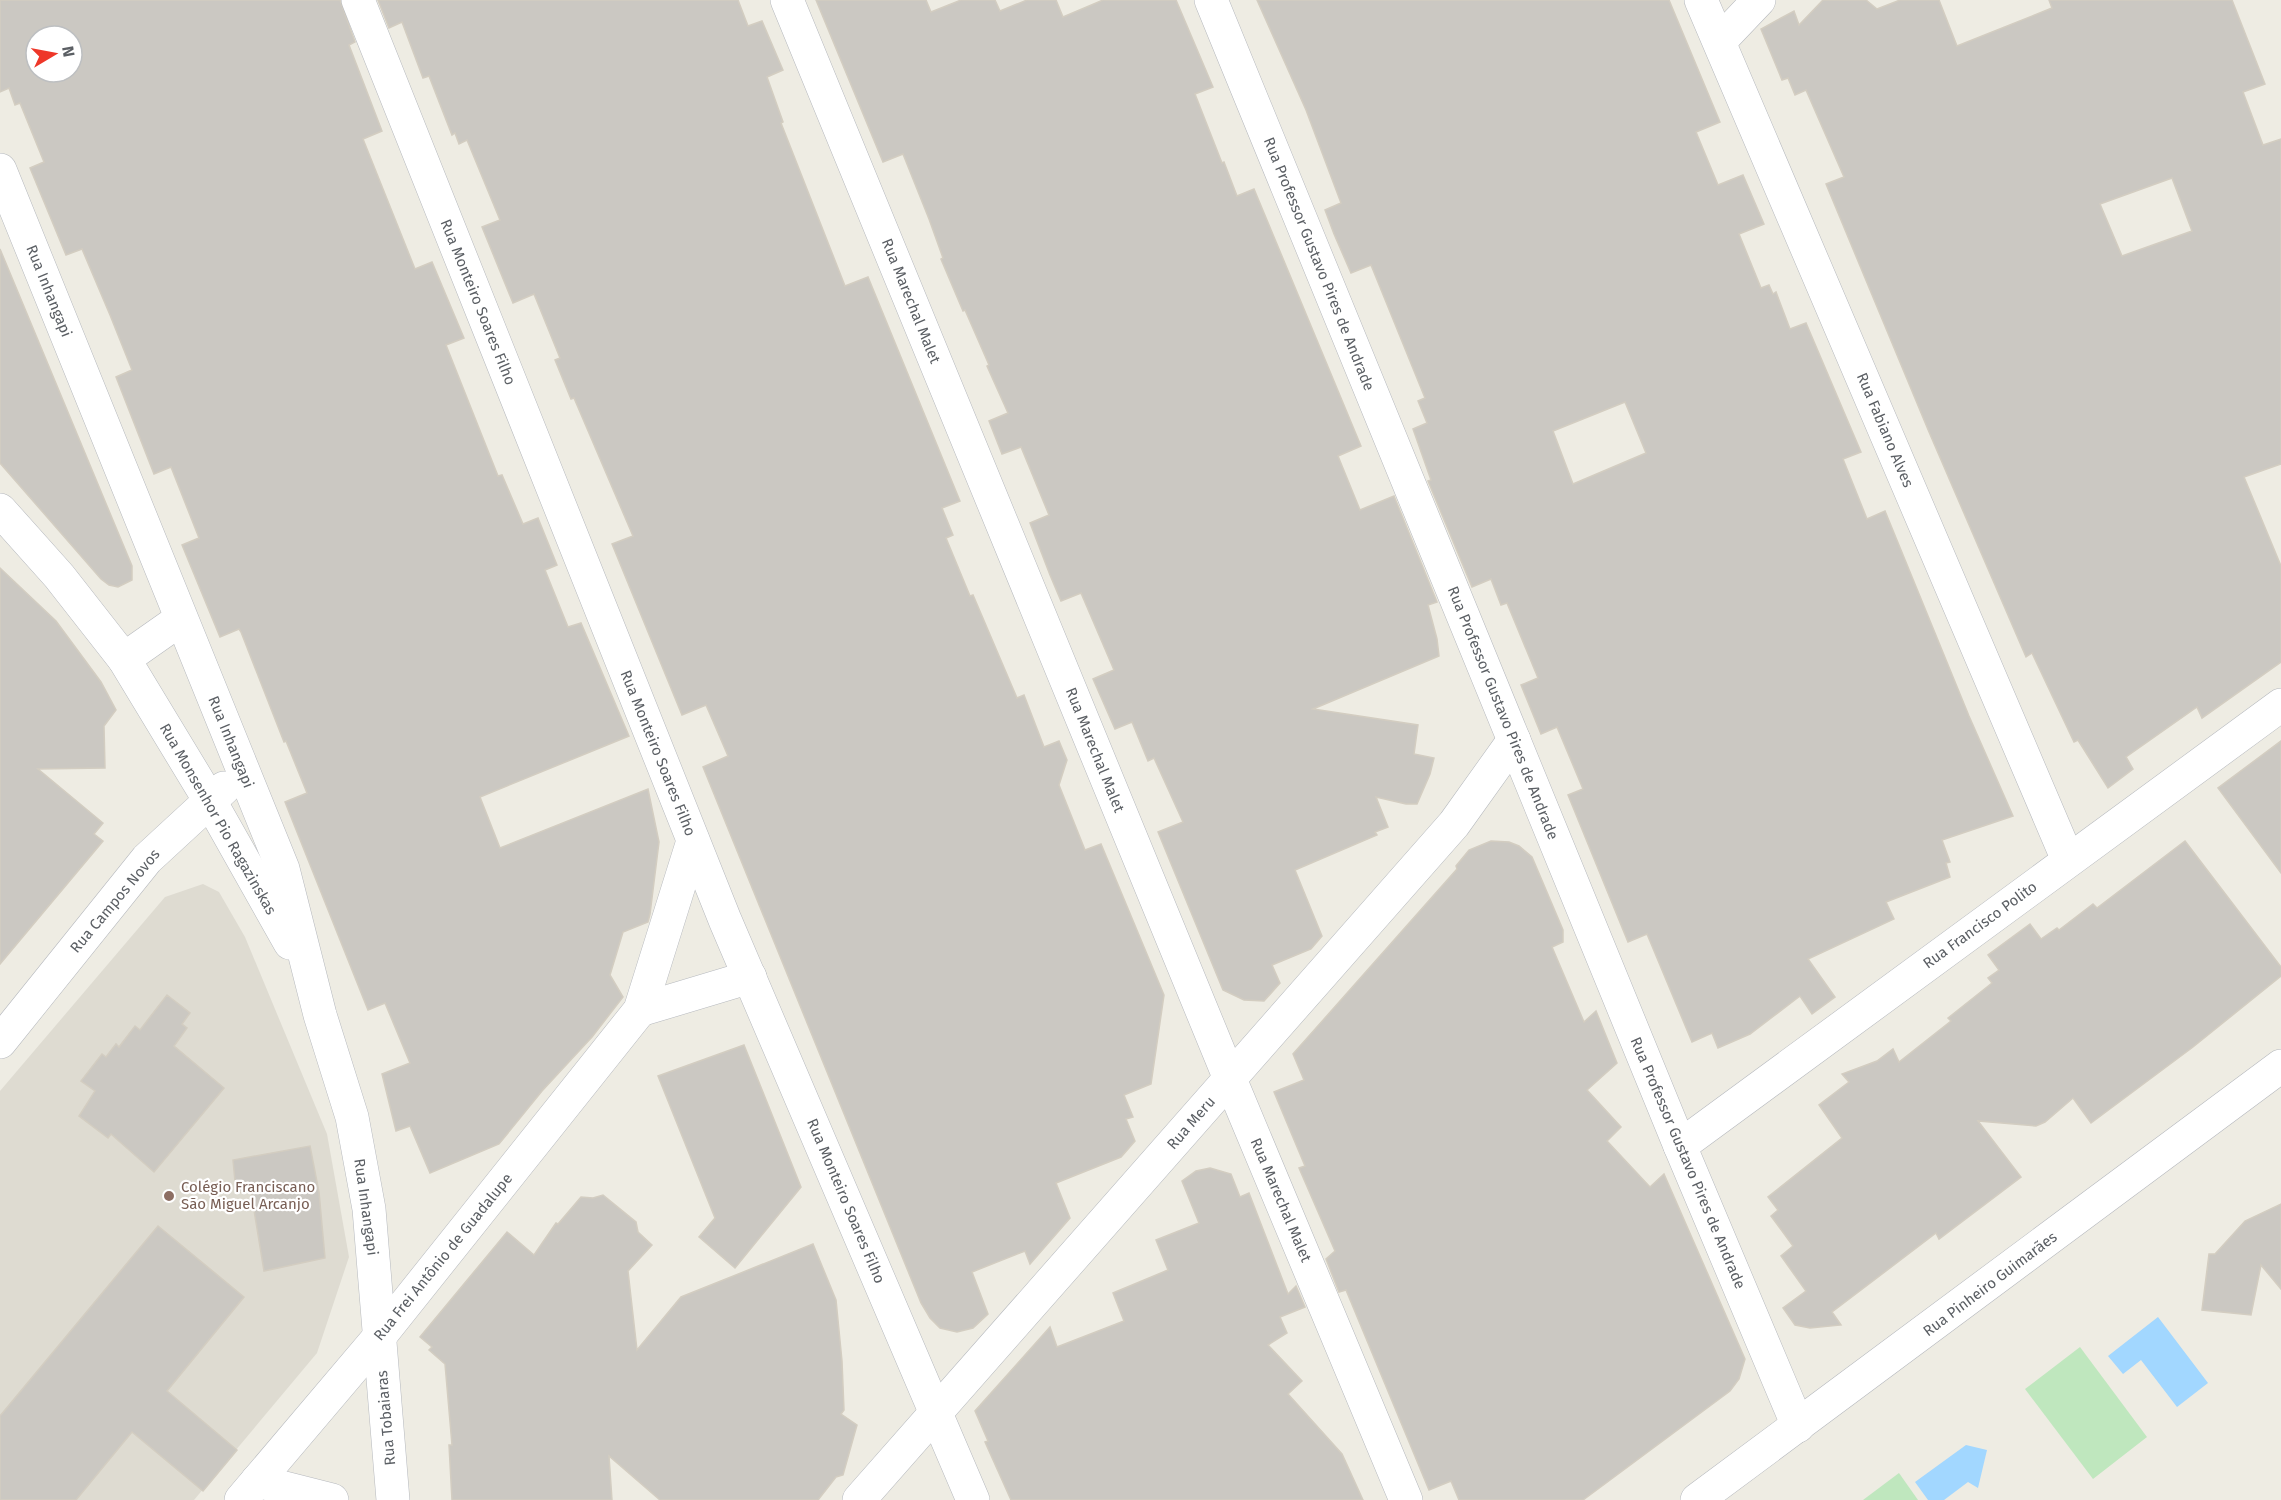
<svg xmlns="http://www.w3.org/2000/svg" width="2281" height="1500" viewBox="0 0 2281 1500" font-family="'Fira Sans',sans-serif">
  <style>
    .education { fill: #dedbd1 }
    .green { fill: #bfe7be }
    .water { fill: #a2d7ff }
    .building { fill: #cbc8c2; stroke: #d3cdc1; stroke-width: 1.5; fill-rule: evenodd }
    .lines { fill: none; stroke-linecap: round; stroke-linejoin: round }
    .minor-casing { stroke: #b6b9be; stroke-width: 34 }
    .minor { stroke: #fff; stroke-width: 33 }
    .education-dot { fill: #8d6e63; stroke: #fff; stroke-width: 2 }
    .labels { text-anchor: middle; stroke-width: 4.5; stroke-linejoin: round; paint-order: stroke }
    .street-label { font-size: 15px; fill: #5b5f64; stroke: #fff }
    .education-label { font-size: 15px; fill: #785e54; stroke: #fff; text-anchor: start }
  </style>
  <rect width="100%" height="100%" fill="#eeece3"/>
  <!-- education -->
  <path class="education" d="M203,884L219,892L245,937L327,1134L349,1257L317,1353L194,1500H0V1091L165,897Z"/>
  <!-- green -->
  <g class="green">
    <path d="M2080,1347L2147,1437L2093,1479L2025,1389Z"/>
    <path d="M1899,1473L1918,1500H1863Z"/>
  </g>
  <!-- water -->
  <g class="water">
    <path d="M2158,1317L2208,1383L2177,1407L2141,1360L2123,1374L2108,1356Z"/>
    <path d="M1966,1445L1987,1450L1978,1488L1968,1482L1944,1500H1928L1915,1482Z"/>
  </g>
  <!-- building -->
  <g class="building">
    <path d="M0,0H340L355,42L349,45L382,131L363,139L415,269L432,262L464,338L446,345L498,476L502,475L523,524L538,518L557,565L545,570L568,627L581,623L629,736L480,797L500,848L648,789L659,842L650,914L648,922L623,932L610,975L623,997L592,1037L542,1091L499,1144L430,1173L410,1126L396,1131L382,1074L410,1063L385,1003L368,1010L285,802L307,793L286,741L284,742L241,632L239,629L220,637L182,545L199,538L171,467L154,474L116,377L132,370L110,315L82,249L66,255L30,168L44,162L20,103L15,105L9,88L0,92ZM36,36H72V72H36Z"/>
    <path d="M378,0H738L748,26L762,21L783,70L767,77L783,122L781,123L845,286L868,277L960,501L942,508L953,535L946,538L970,596L973,595L1017,698L1024,695L1044,747L1059,741L1067,760L1059,785L1085,850L1101,844L1164,995L1151,1084L1124,1095L1133,1117L1126,1119L1135,1141L1121,1157L1056,1183L1070,1218L1030,1264L1025,1251L972,1272L988,1314L973,1328L957,1332L940,1328L930,1318L921,1303L703,767L728,756L706,705L682,715L612,544L633,536L574,398L571,399L555,360L560,358L534,294L513,303L482,227L500,220L467,140L459,144L455,133L452,135L429,76L423,78L402,22L389,28Z"/>
    <path d="M816,0H926L931,12L961,0H995L1000,11L1027,0H1056L1063,17L1103,0H1176L1213,87L1195,94L1222,163L1224,162L1237,196L1254,189L1361,446L1338,456L1360,510L1394,496L1437,602L1428,605L1437,639L1439,656L1313,709L1418,725L1414,754L1434,758L1430,774L1417,804H1406L1376,797L1388,827L1375,832L1377,835L1295,870L1322,936L1311,949L1272,965L1280,983L1264,1001L1244,1000L1223,990L1158,832L1183,822L1154,758L1148,761L1132,722L1115,729L1093,679L1114,670L1081,593L1061,601L1050,575L1030,523L1049,515L1021,447L1002,454L989,421L1008,413L987,366L989,365L965,310L963,311L941,259L943,258L929,219L903,154L883,162Z"/>
    <path d="M1257,0H1669L1720,122L1696,132L1718,185L1743,175L1764,224L1739,234L1761,288L1769,285L1773,294L1776,292L1790,329L1806,323L1861,452L1843,459L1867,519L1885,511L1969,716L2013,816L1942,840L1950,862L1946,863L1950,877L1886,902L1894,919L1808,959L1835,997L1812,1014L1800,996L1750,1034L1718,1048L1712,1033L1692,1042L1647,934L1628,942L1568,795L1583,789L1557,727L1541,734L1521,685L1538,678L1507,603L1501,605L1491,579L1472,587L1428,481L1431,480L1413,429L1427,423L1418,401L1425,398L1371,265L1351,273L1334,234L1325,210L1341,203L1306,110ZM1625,402L1646,453L1573,484L1553,431Z"/>
    <path d="M1823,0H1866L1877,9L1900,0H1939L1957,46L2052,8L2049,0H2232L2265,84L2243,92L2263,145L2281,139V464L2244,477L2281,566V662L2202,718L2197,707L2126,757L2133,769L2108,788L2078,740L2074,742L2032,653L2026,657L1929,432L1826,184L1844,177L1806,90L1795,95L1788,78L1782,80L1761,29L1794,11L1799,25ZM2172,178L2192,231L2122,256L2100,204Z"/>
    <path d="M0,249L132,566V580L118,587L109,585L101,579L0,463Z"/>
    <path d="M0,568L56,621L101,682L116,710L104,726L105,768L38,769L103,823L94,834L103,841L0,964Z"/>
    <path d="M2281,741V873L2218,788Z"/>
    <path d="M1491,841L1509,842L1519,846L1532,857L1563,930V942L1552,947L1584,1022L1596,1011L1617,1063L1587,1090L1621,1127L1607,1141L1650,1187L1664,1174L1745,1359L1739,1379L1730,1391L1583,1500H1459L1451,1481L1429,1490L1346,1290L1339,1292L1326,1259L1335,1251L1299,1168L1305,1166L1274,1092L1304,1080L1293,1054L1457,869L1456,866L1469,850Z"/>
    <path d="M2185,841L2281,967V976L2193,1047L2091,1123L2073,1098L2045,1122L2036,1126L1978,1121L2021,1177L1939,1239L1936,1233L1832,1312L1841,1325L1810,1328L1795,1325L1783,1308L1806,1291L1781,1256L1793,1246L1771,1216L1778,1210L1768,1197L1842,1138L1819,1105L1849,1082L1842,1074L1877,1061L1893,1049L1899,1062L1951,1021L1948,1018L1992,983L1988,978L1999,970L1988,955L2030,924L2041,939L2057,928L2059,930L2093,904L2097,908Z"/>
    <path d="M167,995L190,1013L182,1024L187,1028L174,1046L224,1088L154,1172L111,1134L108,1138L79,1116L95,1091L81,1081L102,1054L106,1057L116,1044L119,1047L135,1026L140,1030Z"/>
    <path d="M744,1045L801,1187L735,1268L699,1237L715,1218L658,1076Z"/>
    <path d="M310,1146L319,1192L325,1258L264,1271L251,1192H236L233,1160Z"/>
    <path d="M1210,1168L1231,1174L1240,1197L1249,1193L1288,1294L1296,1286L1305,1307L1280,1317L1287,1333L1268,1345L1302,1381L1288,1394L1342,1454L1363,1500H1011L985,1442L988,1441L975,1411L1050,1327L1057,1347L1124,1321L1113,1293L1168,1270L1156,1240L1199,1223L1182,1181L1196,1171Z"/>
    <path d="M603,1195L636,1222L638,1232L652,1245L628,1271L637,1350L681,1297L813,1244L836,1300L842,1361L844,1410L841,1414L857,1425L843,1475L836,1477L818,1500H660L609,1456L612,1500H452L449,1445H452L445,1364L429,1350L432,1347L420,1337L507,1232L534,1255L556,1223L558,1224L581,1197L593,1198Z"/>
    <path d="M2281,1204V1289L2261,1265L2251,1315L2202,1310L2209,1254H2215L2245,1221Z"/>
    <path d="M158,1226L244,1297L167,1391L237,1450L203,1491L132,1432L76,1500H0V1416Z"/>
  </g>
  <g class="lines">
    <defs>
      <g id="minor">
        <path d="M358,0L725,920L973,1500"/>
        <path d="M787,0L1230,1079L1406,1500"/>
        <path d="M1211,0L1680,1146L1798,1426"/>
        <path d="M1701,0L2068,860"/>
        <path d="M1720,41L1759,0"/>
        <path d="M0,170L283,869L320,1015L352,1117L369,1209L393,1500"/>
        <path d="M0,510L59,576L124,659L210,801L290,943"/>
        <path d="M124,659L181,619"/>
        <path d="M640,1010L750,977"/>
        <path d="M0,1042L147,859L224,788"/>
        <path d="M1680,1146L2281,705"/>
        <path d="M257,1481L332,1500"/>
        <path d="M241,1500L380,1336L640,1010L693,841"/>
        <path d="M859,1500L1454,824L1514,740"/>
        <path d="M1697,1500L2281,1066"/>
      </g>
    </defs>
    <!-- minor casing -->
    <use href="#minor" class="minor-casing"/>
    <!-- minor -->
    <use href="#minor" class="minor"/>
  </g>
  <!-- markers -->
  <circle class="education-dot" cx="169" cy="1196" r="6"/>
  <g class="labels">
    <!-- street labels -->
    <g class="street-label">
      <text transform="translate(1319 264) rotate(68)" y="5">Rua Professor Gustavo Pires de Andrade</text>
      <text transform="translate(49 291) rotate(68)" y="5">Rua Inhangapi</text>
      <text transform="translate(911 301) rotate(68)" y="5">Rua Marechal Malet</text>
      <text transform="translate(478 302) rotate(68)" y="5">Rua Monteiro Soares Filho</text>
      <text transform="translate(1885 430) rotate(67)" y="5">Rua Fabiano Alves</text>
      <text transform="translate(1503 713) rotate(68)" y="5">Rua Professor Gustavo Pires de Andrade</text>
      <text transform="translate(231 742) rotate(68)" y="5">Rua Inhangapi</text>
      <text transform="translate(1095 750) rotate(68)" y="5">Rua Marechal Malet</text>
      <text transform="translate(658 753) rotate(68)" y="5">Rua Monteiro Soares Filho</text>
      <text transform="translate(218 819) rotate(60)" y="5">Rua Monsenhor Pio Ragazinskas</text>
      <text transform="translate(115 901) rotate(-50)" y="5">Rua Campos Novos</text>
      <text transform="translate(1980 925) rotate(-36)" y="5">Rua Francisco Polito</text>
      <text transform="translate(1191 1123) rotate(-49)" y="5">Rua Meru</text>
      <text transform="translate(1688 1163) rotate(67)" y="5">Rua Professor Gustavo Pires de Andrade</text>
      <text transform="translate(1281 1200) rotate(67)" y="5">Rua Marechal Malet</text>
      <text transform="translate(846 1201) rotate(67)" y="5">Rua Monteiro Soares Filho</text>
      <text transform="translate(366 1207) rotate(82)" y="5">Rua Inhangapi</text>
      <text transform="translate(443 1257) rotate(-51)" y="5">Rua Frei Antônio de Guadalupe</text>
      <text transform="translate(1990 1284) rotate(-37)" y="5">Rua Pinheiro Guimarães</text>
      <text transform="translate(386 1418) rotate(-95)" y="5">Rua Tobaiaras</text>
    </g>
    <!-- education labels -->
    <g class="education-label">
      <text x="181" y="1192">Colégio Franciscano<tspan x="181" dy="17">São Miguel Arcanjo</tspan></text>
    </g>
  </g>
  <!-- north arrow -->
  <g transform="translate(54 54) rotate(80)"><circle r="28" fill="#ffffff" stroke="#bdbfc1" stroke-width="1.5"/>
  <path d="M0-4.5L10 22L0 15L-10 22Z" fill="#ee3729"/>
  <text y="-9" font-size="16" font-weight="bold" text-anchor="middle" fill="#5b5f64">N</text>
  </g>
</svg>
